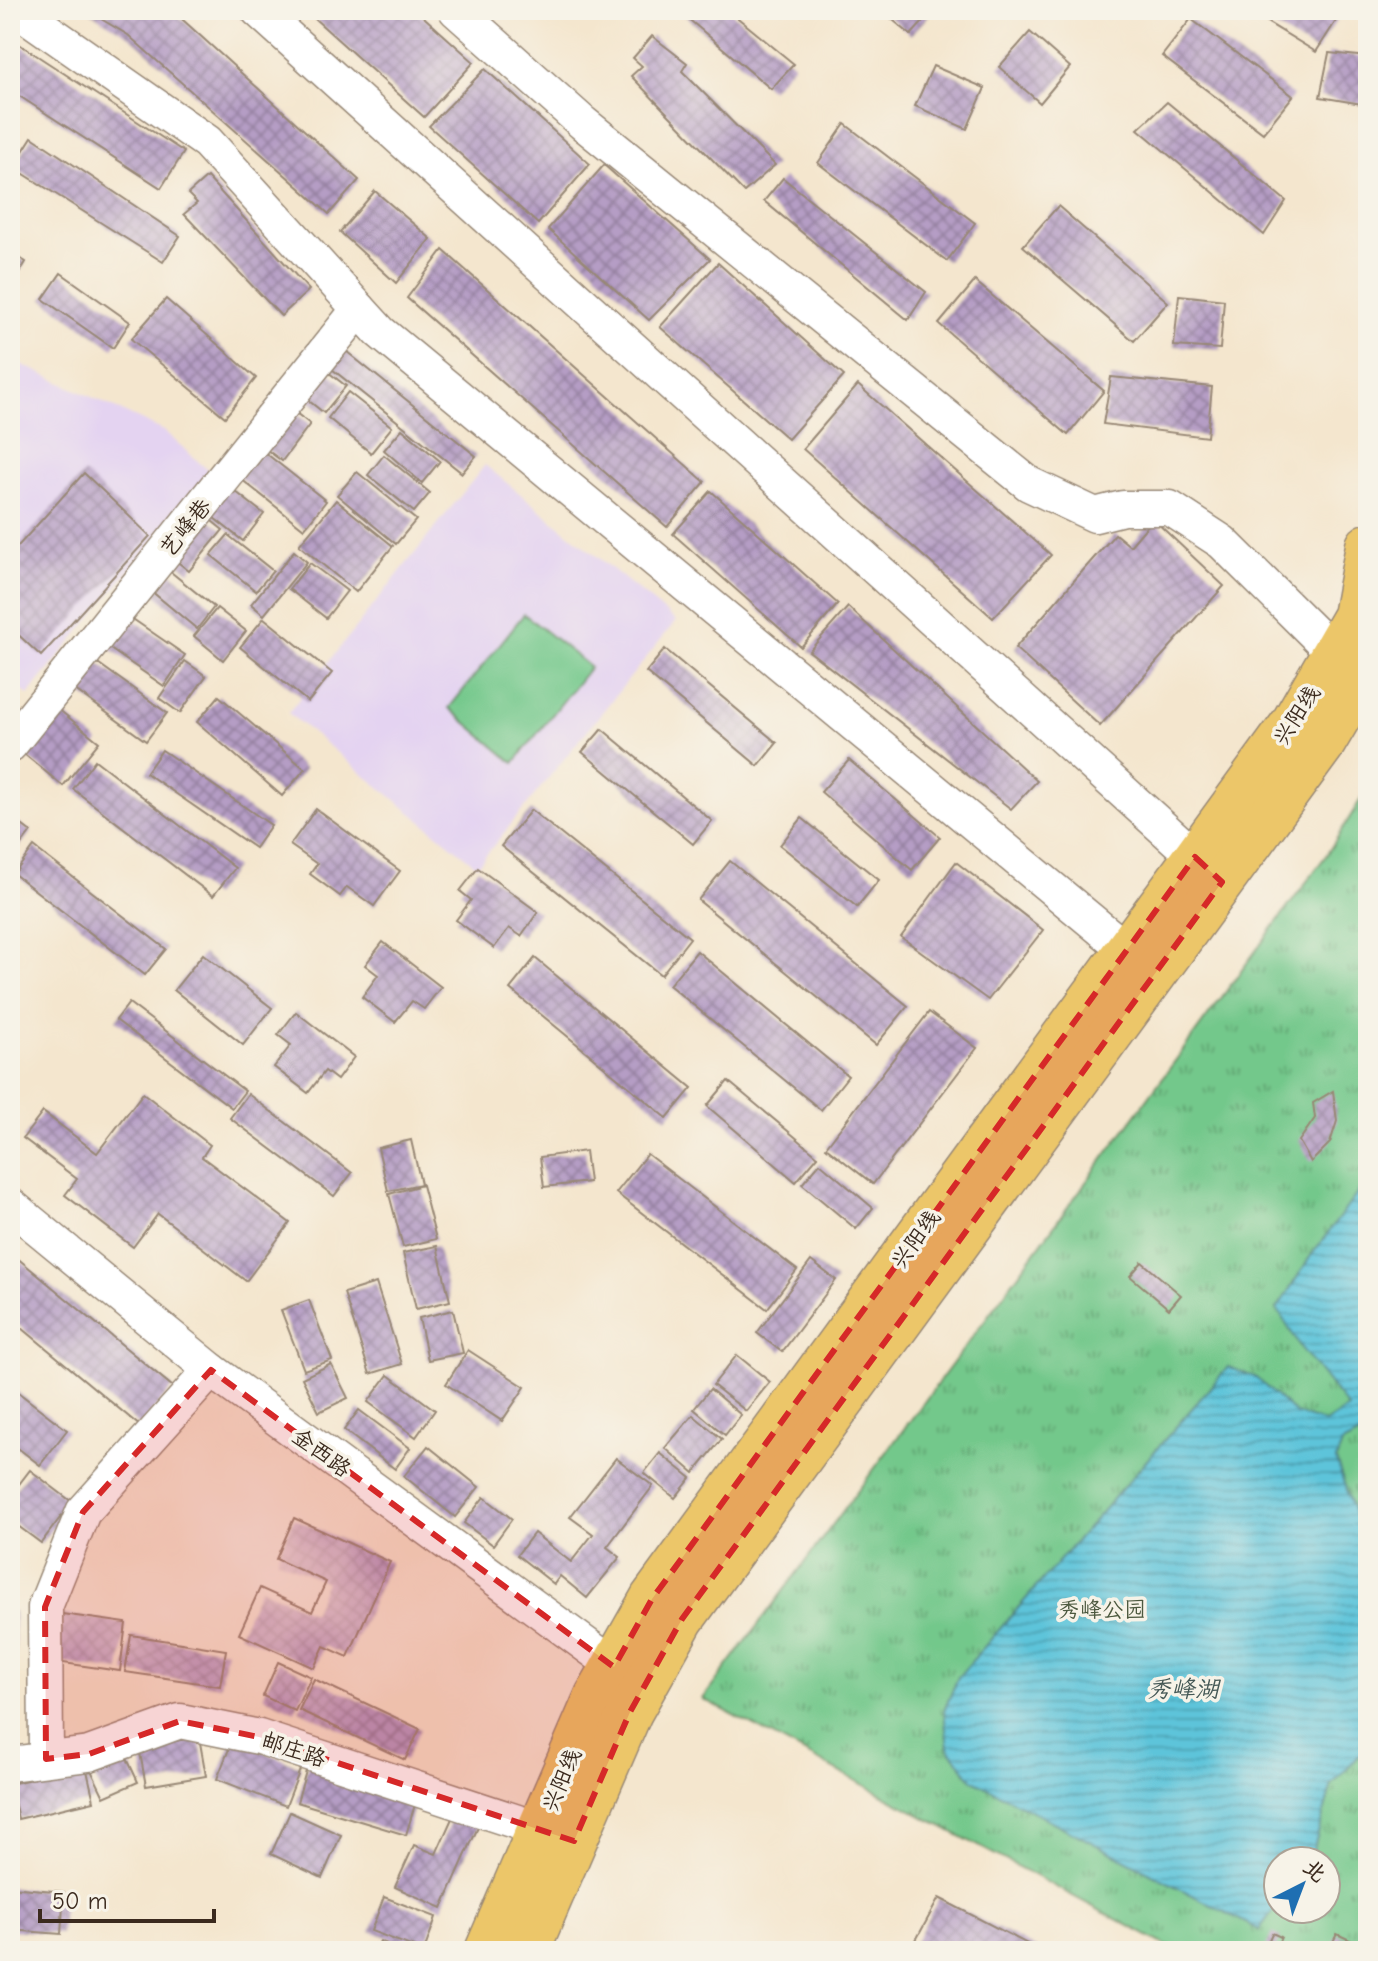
<svg xmlns="http://www.w3.org/2000/svg" width="1378" height="1961" viewBox="0 0 1378 1961" font-family="'Comic Neue','LXGW WenKai TC',sans-serif">
  <style>
    .built { fill: #e4d3f1 }
    .grass { fill: url(#grass-tufts); stroke: #577954; stroke-width: 2; fill-rule: evenodd }
    .pitch { fill: #73c88b; stroke: #577954; stroke-width: 2 }
    .water { fill: url(#water-rules); stroke: #4c777c; stroke-width: 2 }
    .building { fill: url(#building-cross-hatch) }
    .lines { fill: none; stroke-linecap: round; stroke-linejoin: round }
    .minor-casing { stroke: #988876; stroke-width: 37 }
    .highway-casing { stroke: #988876; stroke-width: 47 }
    .minor { stroke: #fff; stroke-width: 34 }
    .highway { stroke: #ecc669; stroke-width: 44 }
    .marked { fill: #d62828; fill-opacity: 0.2; stroke: #d62828; stroke-width: 6; stroke-dasharray: 16 10; stroke-linejoin: round }
    .labels { text-anchor: middle; stroke-width: 7; stroke-linejoin: round; paint-order: stroke }
    .street-label { font-size: 22px; fill: #3b2a1e; stroke: #f7f3e8 }
    .park-label { font-size: 22px; fill: #4c593f; stroke: #f7f3e8 }
    .water-label { font-size: 24px; font-style: italic; fill: #455856; stroke: #f7f3e8 }
  </style>
  <defs>
    <pattern id="grass-tufts" width="24" height="20" patternUnits="userSpaceOnUse" patternTransform="scale(2)"><rect width="24" height="20" fill="#73c88b"/><path d="M3 7l-1-3M5 7V3M7 7l1-3M15 17l-1-3M17 17v-4M19 17l1-3" fill="none" stroke="#60a371"/></pattern>
    <pattern id="water-rules" width="6" height="5" patternUnits="userSpaceOnUse" patternTransform="scale(2)"><rect width="6" height="5" fill="#5dc4da"/><path d="M0 2.5h6" fill="none" stroke="#4e9fb0"/></pattern>
    <pattern id="building-cross-hatch" width="8" height="8" patternUnits="userSpaceOnUse" patternTransform="scale(2)"><rect width="8" height="8" fill="#b59dc5"/><path d="M0 0l8 8M0 8l8-8" fill="none" stroke="#94809f"/></pattern>
  </defs>
  <rect width="100%" height="100%" fill="#f7f3e8"/>
  <filter id="ink" filterUnits="userSpaceOnUse"><feTurbulence type="fractalNoise" baseFrequency=".0125" numOctaves="2"/><feDisplacementMap in="SourceGraphic" scale="16" xChannelSelector="R" yChannelSelector="G"/><feConvolveMatrix kernelMatrix="1 2 1 2 8 2 1 2 1" color-interpolation-filters="sRGB"/></filter>
  <filter id="wash" filterUnits="userSpaceOnUse"><feTurbulence type="fractalNoise" baseFrequency=".006" numOctaves="4" result="noise"/><feDisplacementMap in="SourceGraphic" scale="32" xChannelSelector="R" yChannelSelector="G"/><feGaussianBlur stdDeviation="1.8" result="paint"/><feColorMatrix in="noise" values="0 0 0 0 0 0 0 0 0 0 0 0 0 0 0 0 0 1.4 0 .05"/><feComposite in="paint" operator="in"/></filter>
  <g filter="url(#wash)">
    <rect width="100%" height="100%" fill="#f4e6ce"/>
    <!-- built -->
    <g class="built">
      <path d="M10,359L164,431L210,472L28,695L10,680Z"/>
      <path d="M485,465L676,621L477,866L288,713Z"/>
    </g>
    <!-- grass -->
    <path class="grass" d="M1368,788V1951H1176L703,1699L976,1332L1327,854ZM1278,1861H1326V1909H1278Z"/>
    <!-- pitch -->
    <path class="pitch" d="M524,614L590,667L514,763L449,708Z"/>
    <!-- water -->
    <path class="water" d="M1368,1179V1435L1366,1432L1342,1444L1336,1460L1368,1554V1756H1358L1332,1785L1310,1861H1278V1904L1259,1930L973,1780L948,1748L944,1711L958,1677L1228,1367L1255,1377L1295,1413L1325,1423L1348,1408L1301,1348L1277,1309L1310,1257Z"/>
    <g id="blocks">
      <!-- building -->
      <g class="building">
        <path d="M86,10H172L359,180L329,214L128,35Z"/>
        <path d="M305,10H416L474,62L424,117Z"/>
        <path d="M678,10H728L794,64L771,89Z"/>
        <path d="M881,10H934L911,35Z"/>
        <path d="M1247,10H1343L1316,52Z"/>
        <path d="M1191,19L1293,96L1263,133L1162,56Z"/>
        <path d="M1030,32L1070,67L1040,103L999,67Z"/>
        <path d="M652,36L687,63L682,71L775,165L744,192L631,76L642,66L633,58Z"/>
        <path d="M10,38L184,152L161,188L10,90Z"/>
        <path d="M1329,53L1368,57V105L1320,97Z"/>
        <path d="M933,66L985,88L967,129L915,106Z"/>
        <path d="M485,69L590,164L538,224L429,126Z"/>
        <path d="M1167,102L1286,201L1264,235L1138,129Z"/>
        <path d="M845,124L975,223L947,261L818,163Z"/>
        <path d="M32,137L180,236L163,262L13,167Z"/>
        <path d="M604,165L710,259L649,320L548,229Z"/>
        <path d="M207,177L309,290L281,316L184,214L197,203L188,194Z"/>
        <path d="M783,178L926,292L908,320L764,201Z"/>
        <path d="M375,191L431,239L396,283L340,232Z"/>
        <path d="M1058,206L1168,302L1134,341L1023,246Z"/>
        <path d="M10,241L16,245L10,252L26,262L13,283L10,282Z"/>
        <path d="M443,250L705,482L667,527L407,298Z"/>
        <path d="M718,263L844,376L788,439L660,327Z"/>
        <path d="M61,273L130,322L113,348L43,299Z"/>
        <path d="M975,281L1104,391L1068,435L939,324Z"/>
        <path d="M1179,295L1224,300L1220,349L1174,346Z"/>
        <path d="M166,299L256,378L225,417L131,339Z"/>
        <path d="M336,343L476,456L462,473L322,361Z"/>
        <path d="M319,365L346,386L324,413L298,392Z"/>
        <path d="M1111,377L1212,387L1207,437L1103,424Z"/>
        <path d="M858,385L1051,555L993,618L803,449Z"/>
        <path d="M348,392L392,427L371,453L328,418Z"/>
        <path d="M287,406L310,424L282,461L259,444Z"/>
        <path d="M402,429L440,461L422,483L384,450Z"/>
        <path d="M258,447L326,501L304,529L236,475Z"/>
        <path d="M384,455L430,493L414,512L368,475Z"/>
        <path d="M357,472L416,520L396,544L337,495Z"/>
        <path d="M84,473L150,536L41,656L10,627V555Z"/>
        <path d="M226,484L264,514L243,541L204,510Z"/>
        <path d="M711,491L838,604L801,647L673,534Z"/>
        <path d="M336,500L393,546L356,592L299,545Z"/>
        <path d="M202,513L223,530L189,571L169,555Z"/>
        <path d="M1153,519L1224,586L1100,726L1015,648L1115,534L1130,546Z"/>
        <path d="M228,535L273,571L256,591L211,555Z"/>
        <path d="M294,551L307,562L264,615L251,604Z"/>
        <path d="M310,563L347,591L326,618L289,589Z"/>
        <path d="M161,564L214,607L197,629L144,585Z"/>
        <path d="M848,607L1037,781L1011,809L809,651Z"/>
        <path d="M217,608L246,631L223,660L194,636Z"/>
        <path d="M124,613L185,655L164,686L103,644Z"/>
        <path d="M264,618L332,673L308,702L240,647Z"/>
        <path d="M665,649L777,743L758,766L646,672Z"/>
        <path d="M88,656L167,713L146,741L67,684Z"/>
        <path d="M185,661L206,676L180,713L159,698Z"/>
        <path d="M219,696L305,769L282,796L197,722Z"/>
        <path d="M58,709L99,742L63,786L23,753Z"/>
        <path d="M602,729L712,821L693,844L582,752Z"/>
        <path d="M162,750L271,825L255,848L146,773Z"/>
        <path d="M95,760L235,868L213,896L73,789Z"/>
        <path d="M849,760L940,837L912,870L821,792Z"/>
        <path d="M316,809L400,871L374,906L347,887L340,896L310,874L317,864L290,845Z"/>
        <path d="M531,810L690,938L661,975L501,846Z"/>
        <path d="M10,816L31,832L10,859Z"/>
        <path d="M802,818L879,880L857,907L780,845Z"/>
        <path d="M34,847L166,949L145,975L14,874Z"/>
        <path d="M730,861L908,1006L876,1045L698,900Z"/>
        <path d="M956,862L1043,930L988,1000L901,937Z"/>
        <path d="M478,868L538,912L521,936L509,928L494,948L456,920L471,900L460,891Z"/>
        <path d="M383,942L441,987L424,1009L412,1001L395,1022L362,997L378,975L365,965Z"/>
        <path d="M697,951L848,1076L821,1110L669,985Z"/>
        <path d="M203,954L272,1008L243,1045L174,990Z"/>
        <path d="M535,958L692,1088L667,1118L510,989Z"/>
        <path d="M129,1003L245,1091L232,1108L116,1020Z"/>
        <path d="M296,1012L354,1057L337,1080L325,1071L308,1093L274,1067L291,1045L278,1035Z"/>
        <path d="M929,1012L977,1048L873,1184L826,1147Z"/>
        <path d="M728,1081L818,1156L796,1182L707,1106Z"/>
        <path d="M1333,1091L1337,1121L1330,1143L1311,1162L1299,1141L1315,1118L1313,1103Z"/>
        <path d="M143,1093L210,1145L202,1157L290,1223L246,1281L158,1214L133,1247L65,1195L77,1179L23,1138L43,1112L97,1153Z"/>
        <path d="M248,1094L352,1173L334,1196L230,1118Z"/>
        <path d="M411,1140L421,1184L388,1191L378,1148Z"/>
        <path d="M585,1151L589,1182L544,1187L540,1157Z"/>
        <path d="M647,1154L797,1270L767,1309L616,1193Z"/>
        <path d="M820,1163L873,1208L856,1229L802,1184Z"/>
        <path d="M422,1185L436,1239L403,1247L389,1194Z"/>
        <path d="M437,1246L450,1301L416,1309L403,1253Z"/>
        <path d="M10,1252L173,1387L140,1426L10,1318Z"/>
        <path d="M811,1261L836,1280L782,1352L757,1333Z"/>
        <path d="M1142,1262L1181,1295L1169,1309L1130,1276Z"/>
        <path d="M376,1283L402,1364L370,1374L344,1293Z"/>
        <path d="M309,1300L332,1360L304,1370L281,1310Z"/>
        <path d="M453,1310L463,1353L428,1360L419,1318Z"/>
        <path d="M468,1350L525,1387L502,1421L446,1384Z"/>
        <path d="M737,1355L770,1382L746,1411L713,1385Z"/>
        <path d="M331,1364L348,1398L319,1412L302,1378Z"/>
        <path d="M388,1375L435,1410L416,1437L368,1402Z"/>
        <path d="M10,1386L67,1430L40,1465L10,1442Z"/>
        <path d="M710,1389L741,1415L725,1435L694,1409Z"/>
        <path d="M359,1410L410,1448L395,1469L344,1430Z"/>
        <path d="M693,1415L722,1439L694,1473L665,1448Z"/>
        <path d="M428,1446L479,1487L455,1517L404,1476Z"/>
        <path d="M660,1453L691,1478L675,1498L644,1473Z"/>
        <path d="M616,1458L653,1486L607,1547L620,1557L587,1598L560,1576L554,1584L517,1555L534,1533L571,1562L593,1534L570,1517Z"/>
        <path d="M30,1470L72,1502L41,1543L10,1520V1496Z"/>
        <path d="M484,1497L512,1519L493,1545L464,1523Z"/>
        <path d="M294,1518L390,1562L348,1657L324,1646L314,1668L239,1634L260,1588L312,1612L326,1582L276,1559Z"/>
        <path d="M10,1611H14L16,1655H10Z"/>
        <path d="M62,1614L126,1623L120,1671L56,1662Z"/>
        <path d="M131,1635L226,1650L220,1686L125,1672Z"/>
        <path d="M278,1662L311,1677L295,1711L263,1696Z"/>
        <path d="M314,1679L420,1729L405,1760L299,1710Z"/>
        <path d="M199,1737L206,1776L146,1786L139,1747Z"/>
        <path d="M233,1739L301,1767L286,1806L217,1779Z"/>
        <path d="M123,1750L138,1782L104,1797L89,1766Z"/>
        <path d="M309,1761L418,1794L406,1835L297,1802Z"/>
        <path d="M86,1766L94,1801L18,1819L10,1784Z"/>
        <path d="M458,1805L483,1816L442,1908L395,1887L414,1845L436,1854Z"/>
        <path d="M290,1812L341,1835L322,1878L271,1854Z"/>
        <path d="M10,1887L64,1892L61,1934L10,1930Z"/>
        <path d="M384,1897L436,1917L424,1951L371,1931Z"/>
        <path d="M939,1898L1041,1951H910Z"/>
        <path d="M1272,1933L1281,1937L1275,1951H1264Z"/>
        <path d="M1337,1934L1363,1946L1360,1951H1328Z"/>
        <path d="M380,1941L403,1951H375Z"/>
      </g>
    </g>
  </g>
  <g filter="url(#ink)">
    <use href="#blocks" fill-opacity="0" stroke="#988876" stroke-width="2"/>
    <g class="lines">
      <defs>
        <g id="minor">
          <path d="M18,10L207,142L380,332L1146,966"/>
          <path d="M258,10L1213,873"/>
          <path d="M456,10L583,123L1029,484L1095,515L1123,508H1170L1222,542L1334,653"/>
          <path d="M10,745L359,309"/>
          <path d="M10,1205L211,1370L634,1680"/>
          <path d="M46,1759L45,1607L83,1512L211,1370"/>
          <path d="M10,1764L89,1754L180,1721L259,1737L563,1837"/>
        </g>
        <g id="highway">
          <path d="M487,1951L597,1696L652,1599L1292,725L1355,616L1368,546"/>
          <path d="M527,1951L630,1712L682,1619L1322,745L1368,667"/>
        </g>
      </defs>
      <!-- minor casing -->
      <use href="#minor" class="minor-casing"/>
      <!-- highway casing -->
      <use href="#highway" class="highway-casing"/>
      <!-- minor -->
      <use href="#minor" class="minor"/>
      <!-- highway -->
      <use href="#highway" class="highway"/>
    </g>
  </g>
  <!-- marked area -->
  <path class="marked" d="M1195,857L1222,882L682,1619L630,1712L574,1841L259,1737L180,1721L89,1754L46,1759L45,1607L83,1512L211,1370L614,1667L652,1599Z"/>
  <g class="labels">
    <!-- street labels -->
    <g class="street-label">
      <text transform="translate(185 527) rotate(-51)" y="8">艺峰巷</text>
      <text transform="translate(1296 715) rotate(-57)" y="8">兴阳线</text>
      <text transform="translate(915 1239) rotate(-54)" y="8">兴阳线</text>
      <text transform="translate(322 1452) rotate(36)" y="8">金西路</text>
      <text transform="translate(294 1749) rotate(18)" y="8">邮庄路</text>
      <text transform="translate(561 1780) rotate(-67)" y="8">兴阳线</text>
    </g>
    <!-- park labels -->
    <g class="park-label">
      <text x="1102" y="1617">秀峰公园</text>
    </g>
    <!-- water labels -->
    <g class="water-label">
      <text x="1183" y="1697">秀峰湖</text>
    </g>
  </g>
  <!-- margin -->
  <rect width="1378" height="1961" fill="none" stroke="#f7f3e8" stroke-width="40"/>
  <!-- north arrow -->
  <g transform="translate(1302 1885) rotate(42)"><circle r="38" fill="#f7f3e8" stroke="#aca397" stroke-width="2"/>
  <path d="M0-6L14 30L0 20L-14 30Z" fill="#1f6fb2"/>
  <text y="-12" font-size="22" font-weight="bold" text-anchor="middle" fill="#3b2a1e">北</text>
  </g>
  <!-- scale -->
  <path d="M40 1909v12h174v-12" fill="none" stroke="#3b2a1e" stroke-width="4"/>
  <text x="52" y="1909" font-size="24" fill="#3b2a1e" stroke="#f7f3e8" stroke-width="6" paint-order="stroke">50 m</text>
</svg>
